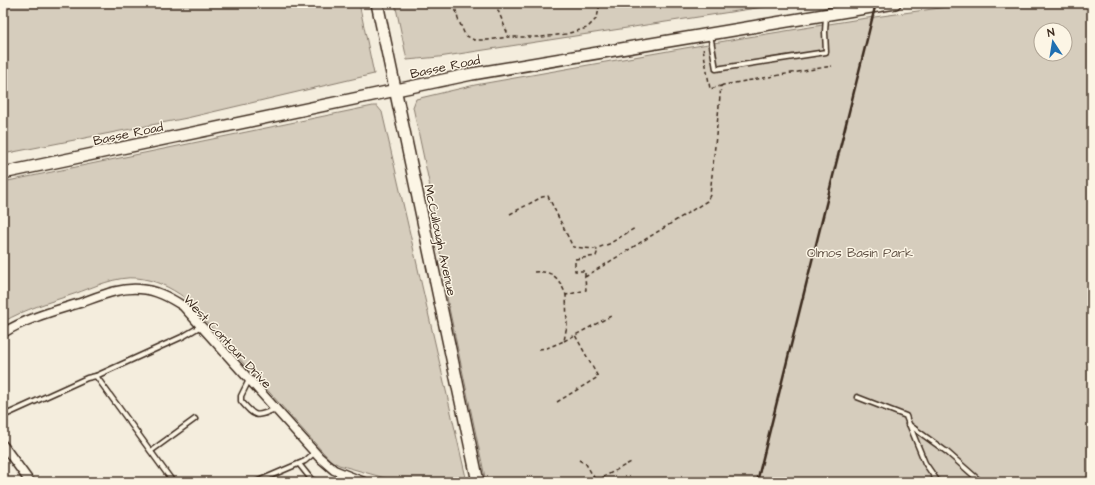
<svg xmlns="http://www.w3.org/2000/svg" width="1095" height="485" viewBox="0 0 1095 485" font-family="'Architects Daughter',sans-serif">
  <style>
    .green { fill: #d6cdbd; stroke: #887c6e; fill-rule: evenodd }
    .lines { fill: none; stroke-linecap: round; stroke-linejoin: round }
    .lane-casing { stroke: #3b2a1e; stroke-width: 7 }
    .street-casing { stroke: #3b2a1e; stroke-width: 11 }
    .secondary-casing { stroke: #3b2a1e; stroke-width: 14 }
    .path { stroke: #3b2a1e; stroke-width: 1.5; stroke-dasharray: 4 3; stroke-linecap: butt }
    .lane { stroke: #fcf5e5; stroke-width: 4 }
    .street { stroke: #fcf5e5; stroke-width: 8 }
    .secondary { stroke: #fcf5e5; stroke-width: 11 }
    .rail { stroke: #3b2a1e; stroke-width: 2.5 }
    .labels { text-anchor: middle; stroke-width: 3; stroke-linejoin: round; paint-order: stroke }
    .street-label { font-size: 13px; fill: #3b2a1e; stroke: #fcf5e5 }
    .park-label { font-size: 13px; fill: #625346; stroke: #fcf5e5 }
  </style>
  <rect width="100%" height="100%" fill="#f4eddd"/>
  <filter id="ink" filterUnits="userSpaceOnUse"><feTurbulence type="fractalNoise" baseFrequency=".025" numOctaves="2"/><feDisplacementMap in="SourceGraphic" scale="8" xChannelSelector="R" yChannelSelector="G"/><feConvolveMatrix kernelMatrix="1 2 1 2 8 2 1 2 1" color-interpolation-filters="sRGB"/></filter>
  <g filter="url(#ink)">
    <!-- green -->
    <g class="green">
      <path d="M3,3H359L374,74L187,118L3,154Z"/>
      <path d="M395,3H789L439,57L407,60Z"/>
      <path d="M976,3H1092V482H486L448,303L429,182L413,107L416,99L475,85L742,38L860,19ZM1041,30H1065V54H1041Z"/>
      <path d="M373,106H377L382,112L467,482H399L339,465L330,460L185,298C170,287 155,280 137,278C116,276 94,287 74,294C50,302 25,309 3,322V182Z"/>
    </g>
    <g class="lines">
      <defs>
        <g id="lane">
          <path d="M710,34L716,69L826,52L825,32L826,16"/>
          <path d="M249,380L241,396V401C255,417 255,418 275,409"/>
          <path d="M857,397L906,416L907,419L925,463L938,482"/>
          <path d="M3,416L87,378L96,376"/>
          <path d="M908,424L947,452L981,482"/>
          <path d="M151,451L195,419"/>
          <path d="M299,464L311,479L316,482"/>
          <path d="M173,482L96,376L184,336L201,326"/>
          <path d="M256,482L305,461L314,453"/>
          <path d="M338,482L343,474"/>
        </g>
        <g id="street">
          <path d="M3,333C27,318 54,311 80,303C100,296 120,287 140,289C156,290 169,297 183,306L319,457L334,470L364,482"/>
          <path d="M3,445L30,482"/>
        </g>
        <g id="secondary">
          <path d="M377,3L478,482"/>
          <path d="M3,173L472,74L895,3"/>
        </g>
      </defs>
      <!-- lane casing -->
      <use href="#lane" class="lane-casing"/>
      <!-- street casing -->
      <use href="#street" class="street-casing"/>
      <!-- secondary casing -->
      <use href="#secondary" class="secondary-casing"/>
      <!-- path -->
      <g class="path">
        <path d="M454,3L458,19L465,35L474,40H488L509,37H541L566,34L587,28L597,18L600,3"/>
        <path d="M495,3L509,37"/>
        <path d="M721,86L723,85L832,66"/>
        <path d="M510,214L542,197L548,196L573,247L594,249L609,244L635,228"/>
        <path d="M534,272C553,270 559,278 566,295L586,290L585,277L707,201L710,195L721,86L710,89L703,48"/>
        <path d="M585,277V271H575V259L596,256L598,250H596"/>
        <path d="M564,341L611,316"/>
        <path d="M539,349L547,348L564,341L567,325L566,295"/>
        <path d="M557,402L598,377L575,335"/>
        <path d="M579,460L586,464L596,481L633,461"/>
      </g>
      <!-- lane -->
      <use href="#lane" class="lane"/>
      <!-- street -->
      <use href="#street" class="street"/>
      <!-- secondary -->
      <use href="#secondary" class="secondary"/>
      <!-- rail -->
      <path class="rail" d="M757,482L876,3"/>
    </g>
  </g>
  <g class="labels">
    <!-- street labels -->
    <g class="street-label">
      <text transform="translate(445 66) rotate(-12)" y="5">Basse Road</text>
      <text transform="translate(128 133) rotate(-12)" y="5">Basse Road</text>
      <text transform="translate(441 240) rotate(78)" y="5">McCullough Avenue</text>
      <text transform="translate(228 341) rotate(47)" y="5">West Contour Drive</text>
    </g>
    <!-- park labels -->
    <g class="park-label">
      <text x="860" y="257">Olmos Basin Park</text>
    </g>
  </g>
  <!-- margin -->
  <rect width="1095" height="485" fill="none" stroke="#fcf5e5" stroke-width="16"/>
  <rect x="8" y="8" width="1079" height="469" fill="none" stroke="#3b2a1e" stroke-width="1.5" filter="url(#ink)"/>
  <!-- north arrow -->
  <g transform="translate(1053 42) rotate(348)"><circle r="19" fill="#fcf5e5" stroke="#afa495"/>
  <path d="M0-3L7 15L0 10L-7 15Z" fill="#1f6fb2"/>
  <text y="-6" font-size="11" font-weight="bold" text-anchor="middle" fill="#3b2a1e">N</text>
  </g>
</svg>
